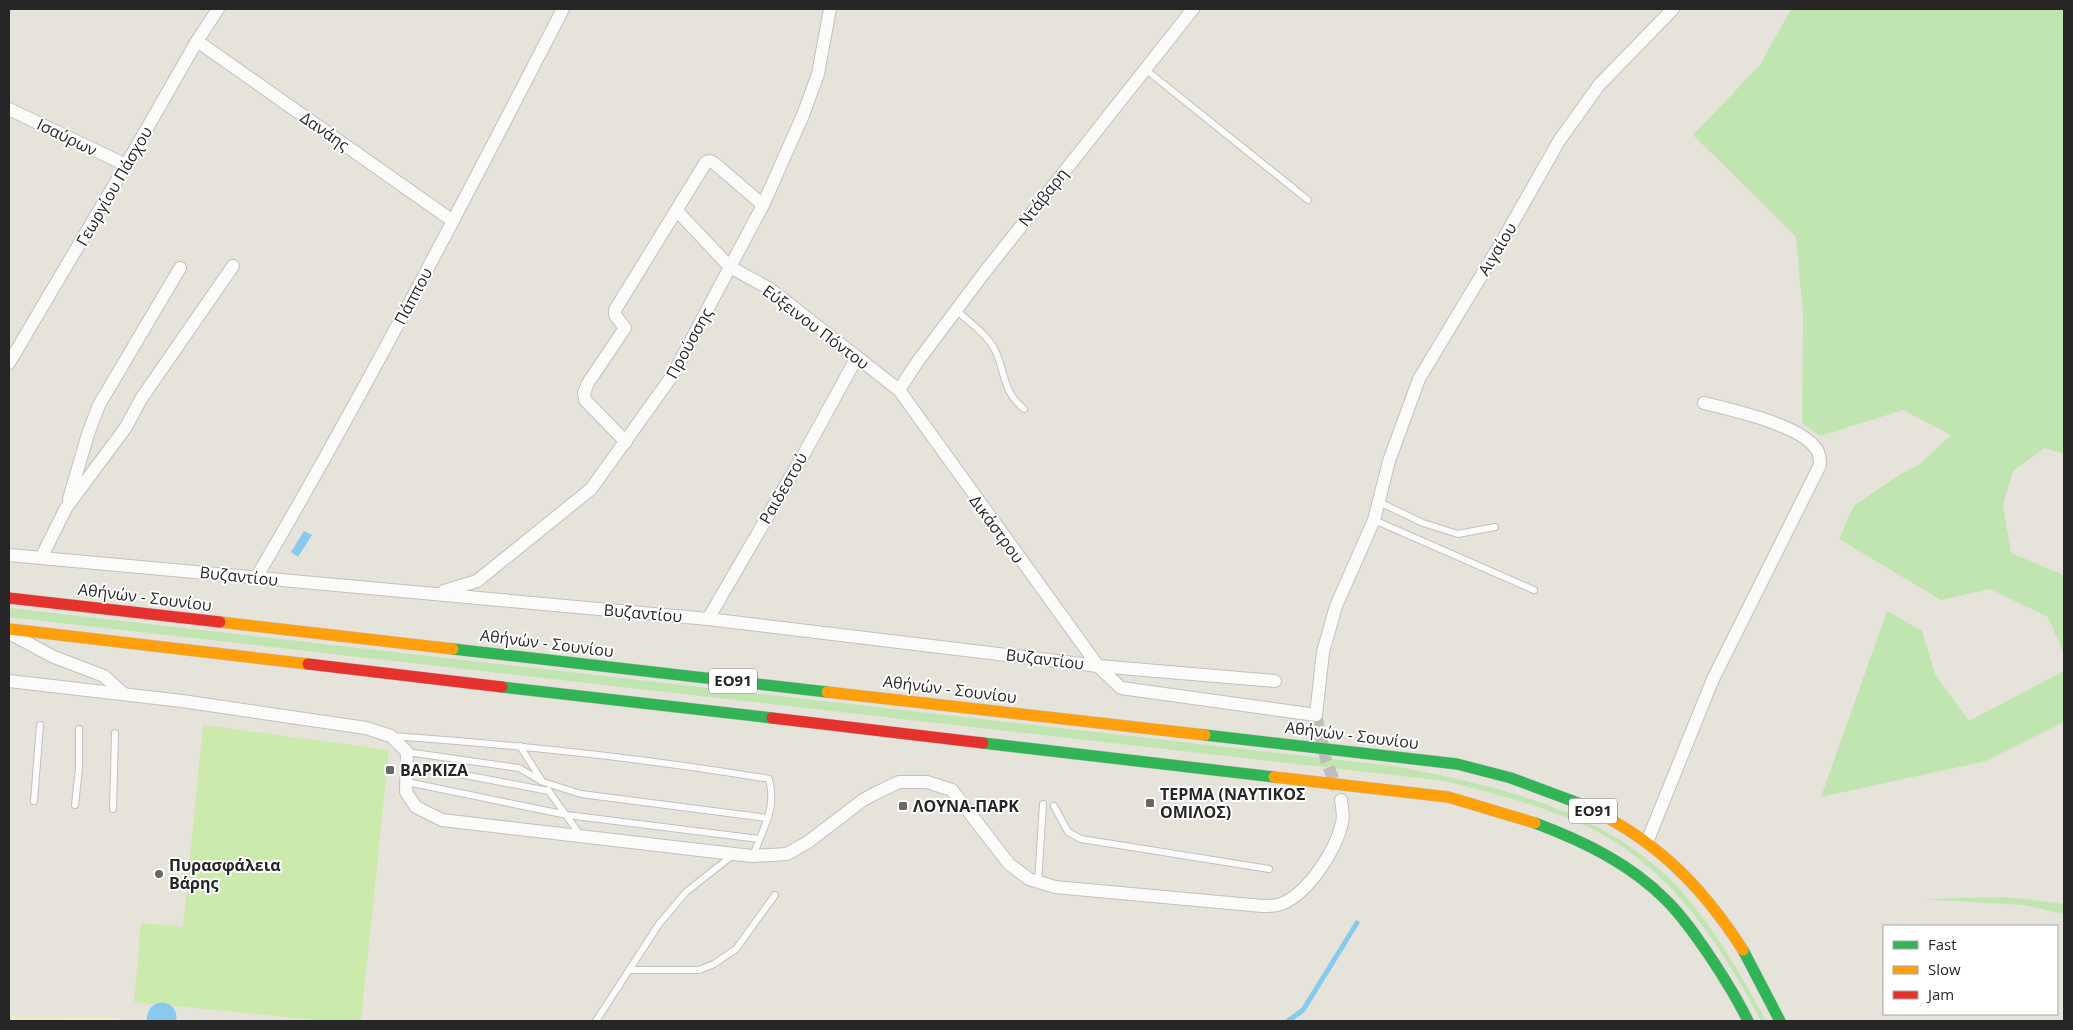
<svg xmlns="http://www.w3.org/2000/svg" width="2073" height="1030" viewBox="0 0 2073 1030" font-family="'Open Sans',sans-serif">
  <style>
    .green { fill: #c1e5b0 }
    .sand { fill: #eeebc6 }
    .pitch { fill: #cdeaad }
    .water { fill: #88caee }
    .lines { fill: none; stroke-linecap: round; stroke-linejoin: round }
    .stream { stroke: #88caee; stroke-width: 5 }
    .river { stroke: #88caee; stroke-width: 29 }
    .street-tunnel { stroke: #c0bdb7; stroke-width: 12; stroke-dasharray: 12 6; stroke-linecap: butt }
    .lane-casing { stroke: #c2c1c1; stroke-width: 8 }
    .street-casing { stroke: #c2c1c1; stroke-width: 14 }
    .fast-casing { stroke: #c3c1bf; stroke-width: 12 }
    .slow-casing { stroke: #c3c1bf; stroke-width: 12 }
    .jam-casing { stroke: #c3c1bf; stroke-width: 12 }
    .lane { stroke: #fbfbfa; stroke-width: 6 }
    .street { stroke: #fbfbfa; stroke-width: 12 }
    .fast { stroke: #30b455; stroke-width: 11 }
    .slow { stroke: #ff9f0a; stroke-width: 11 }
    .jam { stroke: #e5322d; stroke-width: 11 }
    .poi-dot { fill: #696865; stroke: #fff; stroke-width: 2 }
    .labels { text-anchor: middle; stroke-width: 4; stroke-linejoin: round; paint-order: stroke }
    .shield { fill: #fff; stroke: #676767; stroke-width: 1 }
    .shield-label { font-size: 15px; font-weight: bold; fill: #262626 }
    .street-label { font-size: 16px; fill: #262626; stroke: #fff }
    .poi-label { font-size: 16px; font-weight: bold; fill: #262626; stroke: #fff; text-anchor: start }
  </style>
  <rect width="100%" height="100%" fill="#e6e3db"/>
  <!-- green -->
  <g class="green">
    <path d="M1791,9H2064V454L2045,448L2013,471L2003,505L2011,553L2064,575V654L2048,617L1990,589L1941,600L1839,539L1854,506L1897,476L1920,464L1951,435L1903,410L1820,436L1802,423L1803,315L1796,237L1693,135L1760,65Z"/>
    <path d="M9,608L1393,766C1489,784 1595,807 1668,877C1709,918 1739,971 1766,1021H1761C1722,947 1673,871 1596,831C1548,807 1496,794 1445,781L9,617Z"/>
    <path d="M1887,611L1922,631L1935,674L1969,721L2064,671V722L1986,761L1821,797Z"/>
    <path d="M2007,897L2064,904V914L2023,905L1921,899Z"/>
  </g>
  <!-- sand -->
  <path class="sand" d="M9,1016L111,1018L140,1021H9Z"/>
  <!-- pitch -->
  <path class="pitch" d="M203,725L389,750L361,1021H326L134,1002L141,923L183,927Z"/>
  <!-- water -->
  <path class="water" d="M304,531L312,535L298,557L291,552Z"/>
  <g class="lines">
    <!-- stream -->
    <path class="stream" d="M1288,1021L1303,1010L1357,923"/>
    <!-- river -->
    <path class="river" d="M161,1021L162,1017"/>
    <!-- street-tunnel -->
    <path class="street-tunnel" d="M1316,715L1326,760L1337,789"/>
    <defs>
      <g id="lane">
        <path d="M1145,69L1308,200"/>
        <path d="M956,310C969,322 987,334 995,350C1006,373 1002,391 1024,409"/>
        <path d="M1379,502L1423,523L1458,534L1495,527"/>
        <path d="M1374,520L1534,590"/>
        <path d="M392,736C518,745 644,758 769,779C777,809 763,828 753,856"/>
        <path d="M520,746L542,781"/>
        <path d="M407,752L519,768L543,782L581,794L767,818"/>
        <path d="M406,767L459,774L549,791"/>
        <path d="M407,782L567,815L759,839"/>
        <path d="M548,790L581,836"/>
        <path d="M34,801L40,725"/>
        <path d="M75,805L79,768V729"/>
        <path d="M1054,806L1068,832L1081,839L1269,869"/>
        <path d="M113,809L115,733"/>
        <path d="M1038,882L1043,804"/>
        <path d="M629,970H699L714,964L736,949L775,895"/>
        <path d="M596,1021L659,924L686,892L733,855"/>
      </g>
      <g id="street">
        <path d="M197,41L453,221"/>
        <path d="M9,109L126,165"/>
        <path d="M677,211L730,267L770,289L899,390L1098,666L1121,688L1316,715L1323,652L1336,606L1374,520L1389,461L1419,379L1504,238L1559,141L1599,85L1673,9"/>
        <path d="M9,363L126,165L197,41L218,9"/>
        <path d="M899,390L918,361L984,273L1193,9"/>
        <path d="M626,442L585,400L584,393L588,383L625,328L615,315V310L706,162L710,161L714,163L763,205"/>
        <path d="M69,499L88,434L99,405L180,268"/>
        <path d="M9,555L708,619L1098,666L1275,681"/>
        <path d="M41,558L66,508L126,427L141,399L233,266"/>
        <path d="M256,578C365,392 464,201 563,9"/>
        <path d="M444,591L477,581L591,489L672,376L763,205L803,115L818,74L830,9"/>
        <path d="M708,619L805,452L857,357"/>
        <path d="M9,633L54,657L104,676L124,694"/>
        <path d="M9,681L182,701L366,728L391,736L407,752L406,792L416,807L442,820L734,854L752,856L787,854L808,842L863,800L876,793L899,782H927L952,790L1009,864L1029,879L1055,887L1262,906C1268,906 1276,906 1281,904C1308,894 1336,850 1342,823C1344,816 1342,807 1341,800"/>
        <path d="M1647,842L1713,679L1820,465C1820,460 1819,453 1817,450C1802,425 1732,410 1704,403"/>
      </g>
      <g id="fast">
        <path d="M453,649L827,692"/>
        <path d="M502,687L772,718"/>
        <path d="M1205,735L1457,764L1511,778L1578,803"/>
        <path d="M983,743L1274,777"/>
        <path d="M1535,823C1583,841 1631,864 1667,901C1683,917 1696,936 1709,955C1723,976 1737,998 1748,1021"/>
        <path d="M1743,950L1780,1021"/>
      </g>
      <g id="slow">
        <path d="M220,622L453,649"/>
        <path d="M9,629L308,664"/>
        <path d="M827,692L1205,735"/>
        <path d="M1274,777L1448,797L1535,823"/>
        <path d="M1578,803C1652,836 1700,883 1743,950"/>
      </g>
      <g id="jam">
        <path d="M9,598L220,622"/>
        <path d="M308,664L502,687"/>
        <path d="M772,718L983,743"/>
      </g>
    </defs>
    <!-- lane casing -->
    <use href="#lane" class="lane-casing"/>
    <!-- street casing -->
    <use href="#street" class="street-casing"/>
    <!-- fast casing -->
    <use href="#fast" class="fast-casing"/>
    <!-- slow casing -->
    <use href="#slow" class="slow-casing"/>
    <!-- jam casing -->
    <use href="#jam" class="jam-casing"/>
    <!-- lane -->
    <use href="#lane" class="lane"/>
    <!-- street -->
    <use href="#street" class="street"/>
    <!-- fast -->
    <use href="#fast" class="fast"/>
    <!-- slow -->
    <use href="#slow" class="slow"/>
    <!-- jam -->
    <use href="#jam" class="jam"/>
  </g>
  <!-- markers -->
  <g class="poi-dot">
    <rect x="385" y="765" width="10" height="10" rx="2.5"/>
    <rect x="1145" y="798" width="10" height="10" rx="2.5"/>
    <rect x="898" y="801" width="10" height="10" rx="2.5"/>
    <circle cx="159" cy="874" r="5"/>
  </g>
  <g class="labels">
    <!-- shield labels -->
    <g class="shield">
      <rect x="709" y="668.5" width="48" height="25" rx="4"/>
      <rect x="1569" y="798.5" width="48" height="25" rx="4"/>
    </g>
    <g class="shield-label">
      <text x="733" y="686">ΕΟ91</text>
      <text x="1593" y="816">ΕΟ91</text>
    </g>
    <!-- street labels -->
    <g class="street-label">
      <text transform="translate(325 131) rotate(35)" y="6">Δανάης</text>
      <text transform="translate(67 137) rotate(26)" y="6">Ισαύρων</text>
      <text transform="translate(114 186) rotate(-60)" y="6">Γεωργίου Πάσχου</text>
      <text transform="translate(1043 197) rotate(-52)" y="6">Ντάβαρη</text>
      <text transform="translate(1497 249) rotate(-59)" y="6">Αιγαίου</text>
      <text transform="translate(413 296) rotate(-62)" y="6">Πάππου</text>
      <text transform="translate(816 327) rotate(37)" y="6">Εύξεινου Πόντου</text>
      <text transform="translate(689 343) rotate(-61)" y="6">Προύσσης</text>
      <text transform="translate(783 488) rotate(-60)" y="6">Ραιδεστού</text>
      <text transform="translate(997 529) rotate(54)" y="6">Δικάστρου</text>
      <text transform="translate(239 576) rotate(6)" y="6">Βυζαντίου</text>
      <text transform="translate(145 597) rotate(7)" y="6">Αθήνών - Σουνίου</text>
      <text transform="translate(643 613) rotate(5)" y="6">Βυζαντίου</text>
      <text transform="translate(547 643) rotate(7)" y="6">Αθήνών - Σουνίου</text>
      <text transform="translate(1045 659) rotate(7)" y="6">Βυζαντίου</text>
      <text transform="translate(950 689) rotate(7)" y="6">Αθήνών - Σουνίου</text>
      <text transform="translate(1352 735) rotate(7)" y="6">Αθήνών - Σουνίου</text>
    </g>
    <!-- poi labels -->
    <g class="poi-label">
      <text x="400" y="776">ΒΑΡΚΙΖΑ</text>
      <text x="1160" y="800">ΤΕΡΜΑ (ΝΑΥΤΙΚΟΣ<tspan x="1160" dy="18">ΟΜΙΛΟΣ)</tspan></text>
      <text x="913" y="812">ΛΟΥΝΑ-ΠΑΡΚ</text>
      <text x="169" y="871">Πυρασφάλεια<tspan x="169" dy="18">Βάρης</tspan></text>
    </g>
  </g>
  <!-- border -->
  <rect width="2073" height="1030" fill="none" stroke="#262626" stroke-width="20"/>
  <!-- legend -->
  <rect x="1883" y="925" width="175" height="90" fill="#ffffff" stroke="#a8a8a8"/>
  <rect x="1893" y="941" width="25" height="8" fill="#30b455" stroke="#a8a8a8"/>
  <text x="1928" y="950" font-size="15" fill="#262626">Fast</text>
  <rect x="1893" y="966" width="25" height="8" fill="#ff9f0a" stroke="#a8a8a8"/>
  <text x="1928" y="975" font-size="15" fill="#262626">Slow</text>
  <rect x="1893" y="991" width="25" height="8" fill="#e5322d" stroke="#a8a8a8"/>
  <text x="1928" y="1000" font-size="15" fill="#262626">Jam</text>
</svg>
